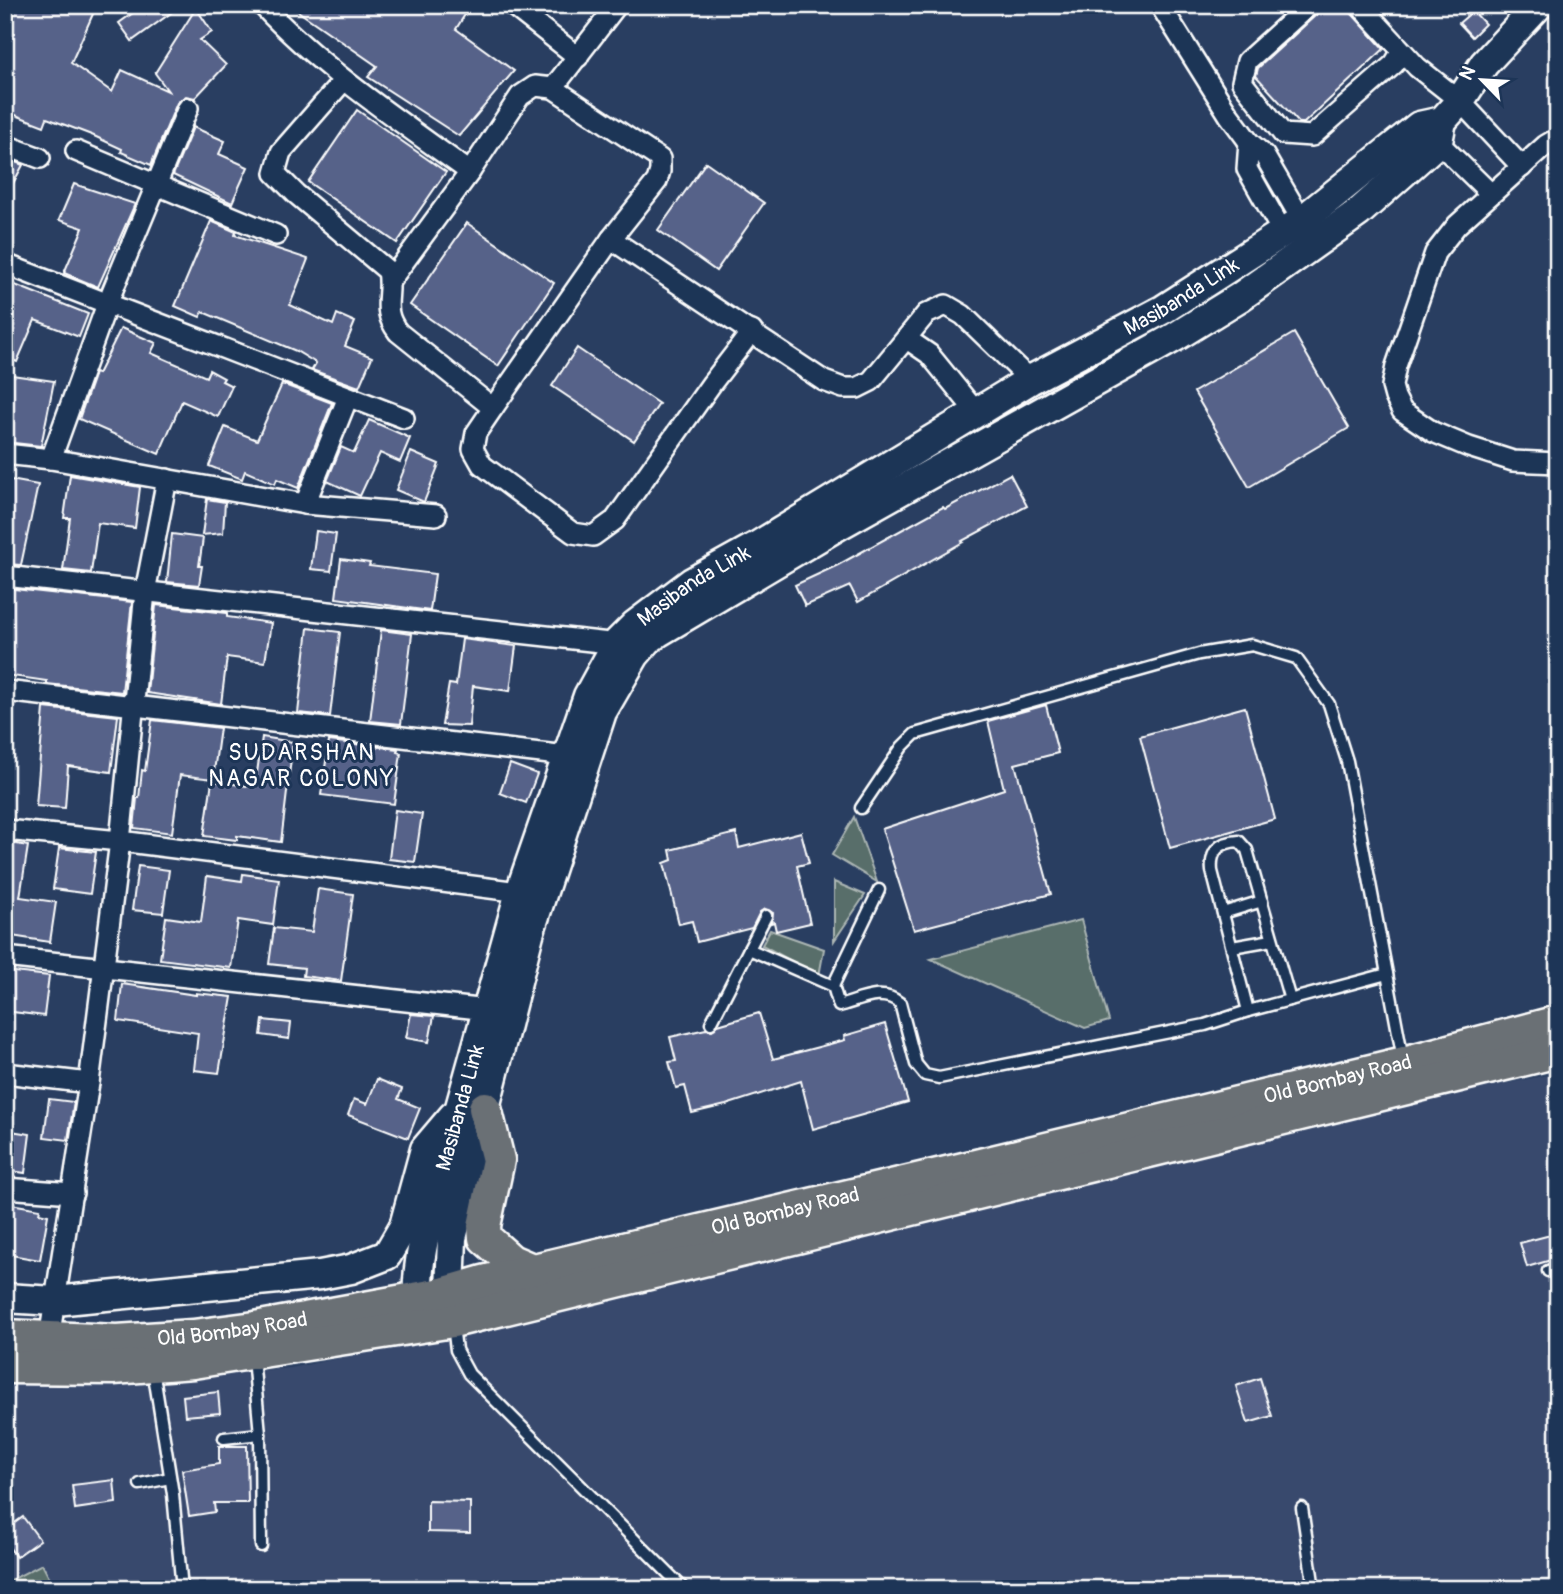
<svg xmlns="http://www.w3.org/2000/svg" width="1563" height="1594" viewBox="0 0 1563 1594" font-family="Pangolin,sans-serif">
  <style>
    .built { fill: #37496d }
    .green { fill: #586e6a; stroke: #acb6b4; stroke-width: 2 }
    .building { fill: #576289; stroke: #fff; stroke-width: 2 }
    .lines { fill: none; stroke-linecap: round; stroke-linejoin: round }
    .lane-casing { stroke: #fff; stroke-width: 15 }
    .street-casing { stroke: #fff; stroke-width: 24 }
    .secondary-casing { stroke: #fff; stroke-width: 33 }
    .primary-casing { stroke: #fff; stroke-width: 37 }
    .lane { stroke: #1d3557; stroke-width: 10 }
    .street { stroke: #1d3557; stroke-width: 19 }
    .secondary { stroke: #1d3557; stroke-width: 28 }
    .primary { stroke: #6b6f75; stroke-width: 32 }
    .labels { text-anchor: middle; stroke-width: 6; stroke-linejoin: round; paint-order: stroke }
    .street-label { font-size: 21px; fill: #fff; stroke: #1d3557 }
    .neighbourhood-label { font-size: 23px; letter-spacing: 2px; fill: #fff; stroke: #1d3557 }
  </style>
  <rect width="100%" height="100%" fill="#293e61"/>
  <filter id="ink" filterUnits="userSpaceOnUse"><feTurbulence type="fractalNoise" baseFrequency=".0143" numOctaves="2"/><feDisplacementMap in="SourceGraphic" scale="14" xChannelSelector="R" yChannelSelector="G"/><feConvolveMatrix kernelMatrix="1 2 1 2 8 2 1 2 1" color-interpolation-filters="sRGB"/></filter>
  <g filter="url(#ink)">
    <!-- built -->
    <path class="built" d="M1558,1073V1589H5V1379H122L291,1368L612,1301L1417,1101Z"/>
    <!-- green -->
    <g class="green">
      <path d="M854,817L877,882L832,855Z"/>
      <path d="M834,882L865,895L834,941Z"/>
      <path d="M1081,920L1109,1021L1085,1028L931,959Z"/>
      <path d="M770,930L824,949L819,976L762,945Z"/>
      <path d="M42,1564L55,1589H5V1583Z"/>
    </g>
    <!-- building -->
    <g class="building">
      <path d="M10,5H97L71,63L112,92L122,70L168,91L155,73L196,8L212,32L200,40L226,65L195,98L186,96L177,103L151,165L121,152L122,149L94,136L47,118L44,126L5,111V17Z"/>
      <path d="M144,5H182L132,41L119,23Z"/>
      <path d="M289,5H471L456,29L514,71L459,136L368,77L377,66Z"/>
      <path d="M1322,5H1344L1384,49L1304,123H1299L1256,76L1258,68L1317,14Z"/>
      <path d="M1473,11L1485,24L1472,37L1459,23Z"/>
      <path d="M357,110L446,172L397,243L308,182Z"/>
      <path d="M193,127L225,141L219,154L248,167L232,203L173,175Z"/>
      <path d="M5,158L23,165L5,198Z"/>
      <path d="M706,162L764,203L716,271L658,230Z"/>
      <path d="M74,184L135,204L98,287L64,273L83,228L59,220Z"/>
      <path d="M211,221L236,232L235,235L308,259L290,305L333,325L337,314L355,322L345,346L372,357L359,387L312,370L316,363L296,351L203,312L200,317L175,306Z"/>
      <path d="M467,223L554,283L498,366L410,305Z"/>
      <path d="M10,283L88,314L79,337L35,320L17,362L5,357V330L12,315L5,312V295Z"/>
      <path d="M121,328L156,343L151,353L206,377L209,370L224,378L222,381L232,386L218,417L182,401L159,454L79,419L95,373L98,374Z"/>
      <path d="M1294,333L1349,428L1249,487L1194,392Z"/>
      <path d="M577,348L659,404L634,441L552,386Z"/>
      <path d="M5,374L54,381L41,446L5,442Z"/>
      <path d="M282,384L332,403L298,488L277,479L275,484L245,471L242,479L209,466L225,427L257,440Z"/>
      <path d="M369,420L410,438L400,462L380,453L360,496L327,481L341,447L354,453Z"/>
      <path d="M411,452L439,464L424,502L396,490Z"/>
      <path d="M1010,474L1027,506L962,541L963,542L858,602L850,586L805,606L795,585L838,565L943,507L945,509Z"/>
      <path d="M70,475L140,487L135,528L98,523L91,573L63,570L70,518H64Z"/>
      <path d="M5,479L38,485L21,565L5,564Z"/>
      <path d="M207,499L225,502L223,533L202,535Z"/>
      <path d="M316,531L336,534L331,571L311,569Z"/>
      <path d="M172,534L203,538L199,566H202L199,585L167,582Z"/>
      <path d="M341,559L370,563L369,566L435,574L430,611L336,598Z"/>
      <path d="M5,588L132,602L122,692L47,684V681L5,675Z"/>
      <path d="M156,605L227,613V617L271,623L265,662L227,657L221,704L147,693Z"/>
      <path d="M308,628L340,632L330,716L298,713Z"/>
      <path d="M381,630L412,634L401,724L370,721Z"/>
      <path d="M462,639L516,646L510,691L473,686L469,726L442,725L449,684L456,685Z"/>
      <path d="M1046,705L1058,753L1015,764L1051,894L914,930L882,829L1004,789L988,721Z"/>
      <path d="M1245,707L1275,819L1170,848L1140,736Z"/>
      <path d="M44,708L118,716L111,772L68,766L65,808L36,806Z"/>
      <path d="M152,720L220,728L213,779L180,775L172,833L134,828L137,798H139L142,770L145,771Z"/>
      <path d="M262,737L293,742L281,842L237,836V840L204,836L212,781L255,787Z"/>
      <path d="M329,741L398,749L397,752L401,753L394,804L321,795Z"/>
      <path d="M510,764L537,774L526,803L500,793Z"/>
      <path d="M395,810L422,814L415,862L389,859Z"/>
      <path d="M801,832L809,863L797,866L810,923L776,931L774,922L771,923L773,913L765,909L760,912L752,928L697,942L692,921L679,924L664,863L672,860L670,850L736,833L739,848Z"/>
      <path d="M5,842L28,846L20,897L56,902L50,942L5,935Z"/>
      <path d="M59,848L96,852L90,894L53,889Z"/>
      <path d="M138,866L169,870L163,913L132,910Z"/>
      <path d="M243,874L279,879L273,925L238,920L231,968L160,959L166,917L201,922L207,876L242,881Z"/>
      <path d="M318,889L353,894L341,981L303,976L304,968L269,964L274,928L312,932Z"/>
      <path d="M5,971L49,976L44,1016L5,1011Z"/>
      <path d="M122,984L196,995V993L232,997L219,1073L194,1070L198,1033L118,1021Z"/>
      <path d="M759,1013L773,1059L845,1040L844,1036L885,1024L908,1102L813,1129L801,1081L726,1105L692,1113L685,1086L676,1088L669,1062L676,1061L670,1037L706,1029L712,1030L718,1025Z"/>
      <path d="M411,1014L434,1016L429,1042L406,1038Z"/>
      <path d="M263,1020L291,1023L289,1039L261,1035Z"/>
      <path d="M377,1079L402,1089L398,1099L420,1108L408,1138L348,1115L354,1099L367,1104Z"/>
      <path d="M49,1099L74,1102L68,1140L44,1137Z"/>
      <path d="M5,1130L30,1134L25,1173L5,1170Z"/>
      <path d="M5,1203L40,1209L39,1213L48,1215L40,1260L5,1254Z"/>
      <path d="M1558,1233V1258L1527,1267L1520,1243Z"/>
      <path d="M1260,1378L1272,1416L1248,1423L1236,1386Z"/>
      <path d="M218,1392L220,1413L185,1416L183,1396Z"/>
      <path d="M219,1446H247L248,1503H214L215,1512L189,1516L182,1470L219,1464Z"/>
      <path d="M114,1480L116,1503L75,1509L72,1485Z"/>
      <path d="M428,1501L470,1502V1533L428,1532Z"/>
      <path d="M23,1517L40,1540L16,1557L5,1541V1530Z"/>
    </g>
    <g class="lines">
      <defs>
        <g id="lane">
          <path d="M861,808L902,747L915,734L1199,654L1252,645L1296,658L1329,704L1347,761L1403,1059"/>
          <path d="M1223,913L1262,901"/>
          <path d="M1232,947L1272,940"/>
          <path d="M749,949L833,986L839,1006C861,1000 882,988 900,1003L916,1064L925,1075L939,1078L1205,1025L1248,1011L1387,974"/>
          <path d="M833,986L879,890"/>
          <path d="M1248,1011L1212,871C1210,851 1219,842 1239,841L1247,850L1290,1000"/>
          <path d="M711,1023L766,916"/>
          <path d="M1548,1271L1558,1268"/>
          <path d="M453,1325L456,1350L469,1374L684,1589"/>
          <path d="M253,1358L260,1434L261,1546"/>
          <path d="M153,1369L173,1494L182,1589"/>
          <path d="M224,1438L260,1434"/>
          <path d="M140,1484L170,1478"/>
          <path d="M1302,1508L1314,1589"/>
        </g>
        <g id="street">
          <path d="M262,5C323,70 398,120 470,172"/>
          <path d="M512,5L578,57"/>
          <path d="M1160,5L1229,115L1249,142L1264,155L1307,229"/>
          <path d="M1309,5L1247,61L1242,82L1283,134L1312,136L1394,64L1402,51"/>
          <path d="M1360,5L1417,67L1460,101L1522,167"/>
          <path d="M344,80L281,152L275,173L296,194L388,271C393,296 380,309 398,332L493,408L476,433L473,449L482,465L573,533L593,536L615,520L712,383L752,331"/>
          <path d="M553,88L617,5"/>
          <path d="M1558,138L1546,145L1457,225L1435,253L1396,366L1392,386L1395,397L1402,411L1433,432L1469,447L1513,461L1558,463"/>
          <path d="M1249,142L1247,169L1283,233"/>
          <path d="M1438,142L1491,194"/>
          <path d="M5,145L40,158"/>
          <path d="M76,151L276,235"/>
          <path d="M5,264L404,418"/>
          <path d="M390,281L470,172L520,96L535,86L553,88L660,159V171L657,181L611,239L824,381L843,388H857L871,381L926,314L946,305L963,315L1030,380"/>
          <path d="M907,339L929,354L977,413"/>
          <path d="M493,408L611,239"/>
          <path d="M5,454L51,459L305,504L436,515"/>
          <path d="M51,459L107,304L188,108"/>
          <path d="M305,504L348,397"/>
          <path d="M5,576L627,645"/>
          <path d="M5,691L567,756"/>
          <path d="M5,830L120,841L520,892"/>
          <path d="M5,957L488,1010"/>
          <path d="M5,1073L89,1083"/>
          <path d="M5,1188L73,1193"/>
          <path d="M49,1339L89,1083L120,841L145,592L167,479"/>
        </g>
        <g id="secondary">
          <path d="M5,1298L55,1301L320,1275L351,1269L387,1255L404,1226L425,1149L453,1116"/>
          <path d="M452,1313L450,1292L452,1238L529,934L602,712L635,655L648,640L659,632L841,524L1175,337L1240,297L1359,212L1438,142L1442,121"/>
          <path id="s1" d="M420,1321C414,1287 420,1255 428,1222L520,892L588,696L617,643L635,625L692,582L757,546L1030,380L1164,309L1301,221L1419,126L1442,121L1460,101L1484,64L1539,5"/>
        </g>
        <g id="primary">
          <path d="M485,1108L498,1160L484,1226L485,1238L511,1261L532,1270"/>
          <path id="s2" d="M5,1336L117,1341L193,1336L255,1328L442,1294L483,1282L955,1171L1404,1063L1558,1022"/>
          <path d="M5,1367L113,1368L193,1362L453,1321L1558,1051"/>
        </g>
      </defs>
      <!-- lane casing -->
      <use href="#lane" class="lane-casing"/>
      <!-- street casing -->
      <use href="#street" class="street-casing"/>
      <!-- secondary casing -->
      <use href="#secondary" class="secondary-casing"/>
      <!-- primary casing -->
      <use href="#primary" class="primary-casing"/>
      <!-- lane -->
      <use href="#lane" class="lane"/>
      <!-- street -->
      <use href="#street" class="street"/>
      <!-- secondary -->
      <use href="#secondary" class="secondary"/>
      <!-- primary -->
      <use href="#primary" class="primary"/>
    </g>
  </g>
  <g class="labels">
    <!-- street labels -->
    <g class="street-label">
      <text dy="7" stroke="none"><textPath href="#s1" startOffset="1374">Masibanda Link</textPath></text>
      <text dy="7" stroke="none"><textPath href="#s1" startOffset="807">Masibanda Link</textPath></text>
      <text dy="7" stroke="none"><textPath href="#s2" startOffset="1362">Old Bombay Road</textPath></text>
      <text dy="7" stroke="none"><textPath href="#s1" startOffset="219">Masibanda Link</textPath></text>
      <text dy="7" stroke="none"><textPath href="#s2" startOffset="794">Old Bombay Road</textPath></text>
      <text dy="7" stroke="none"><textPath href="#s2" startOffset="228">Old Bombay Road</textPath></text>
    </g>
    <!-- neighbourhood labels -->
    <g class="neighbourhood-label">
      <text x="302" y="760">SUDARSHAN<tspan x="302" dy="26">NAGAR COLONY</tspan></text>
    </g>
  </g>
  <!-- margin -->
  <rect width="1563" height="1594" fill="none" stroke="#1d3557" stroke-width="28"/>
  <rect x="14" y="14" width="1535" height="1566" fill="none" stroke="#fff" stroke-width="2.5" filter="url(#ink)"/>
  <!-- north arrow -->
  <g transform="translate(1482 80) rotate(295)" stroke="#1d3557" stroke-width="5" paint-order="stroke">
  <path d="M0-5L12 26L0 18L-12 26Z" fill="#ffffff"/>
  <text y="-10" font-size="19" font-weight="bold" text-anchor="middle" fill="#ffffff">N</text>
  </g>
</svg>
